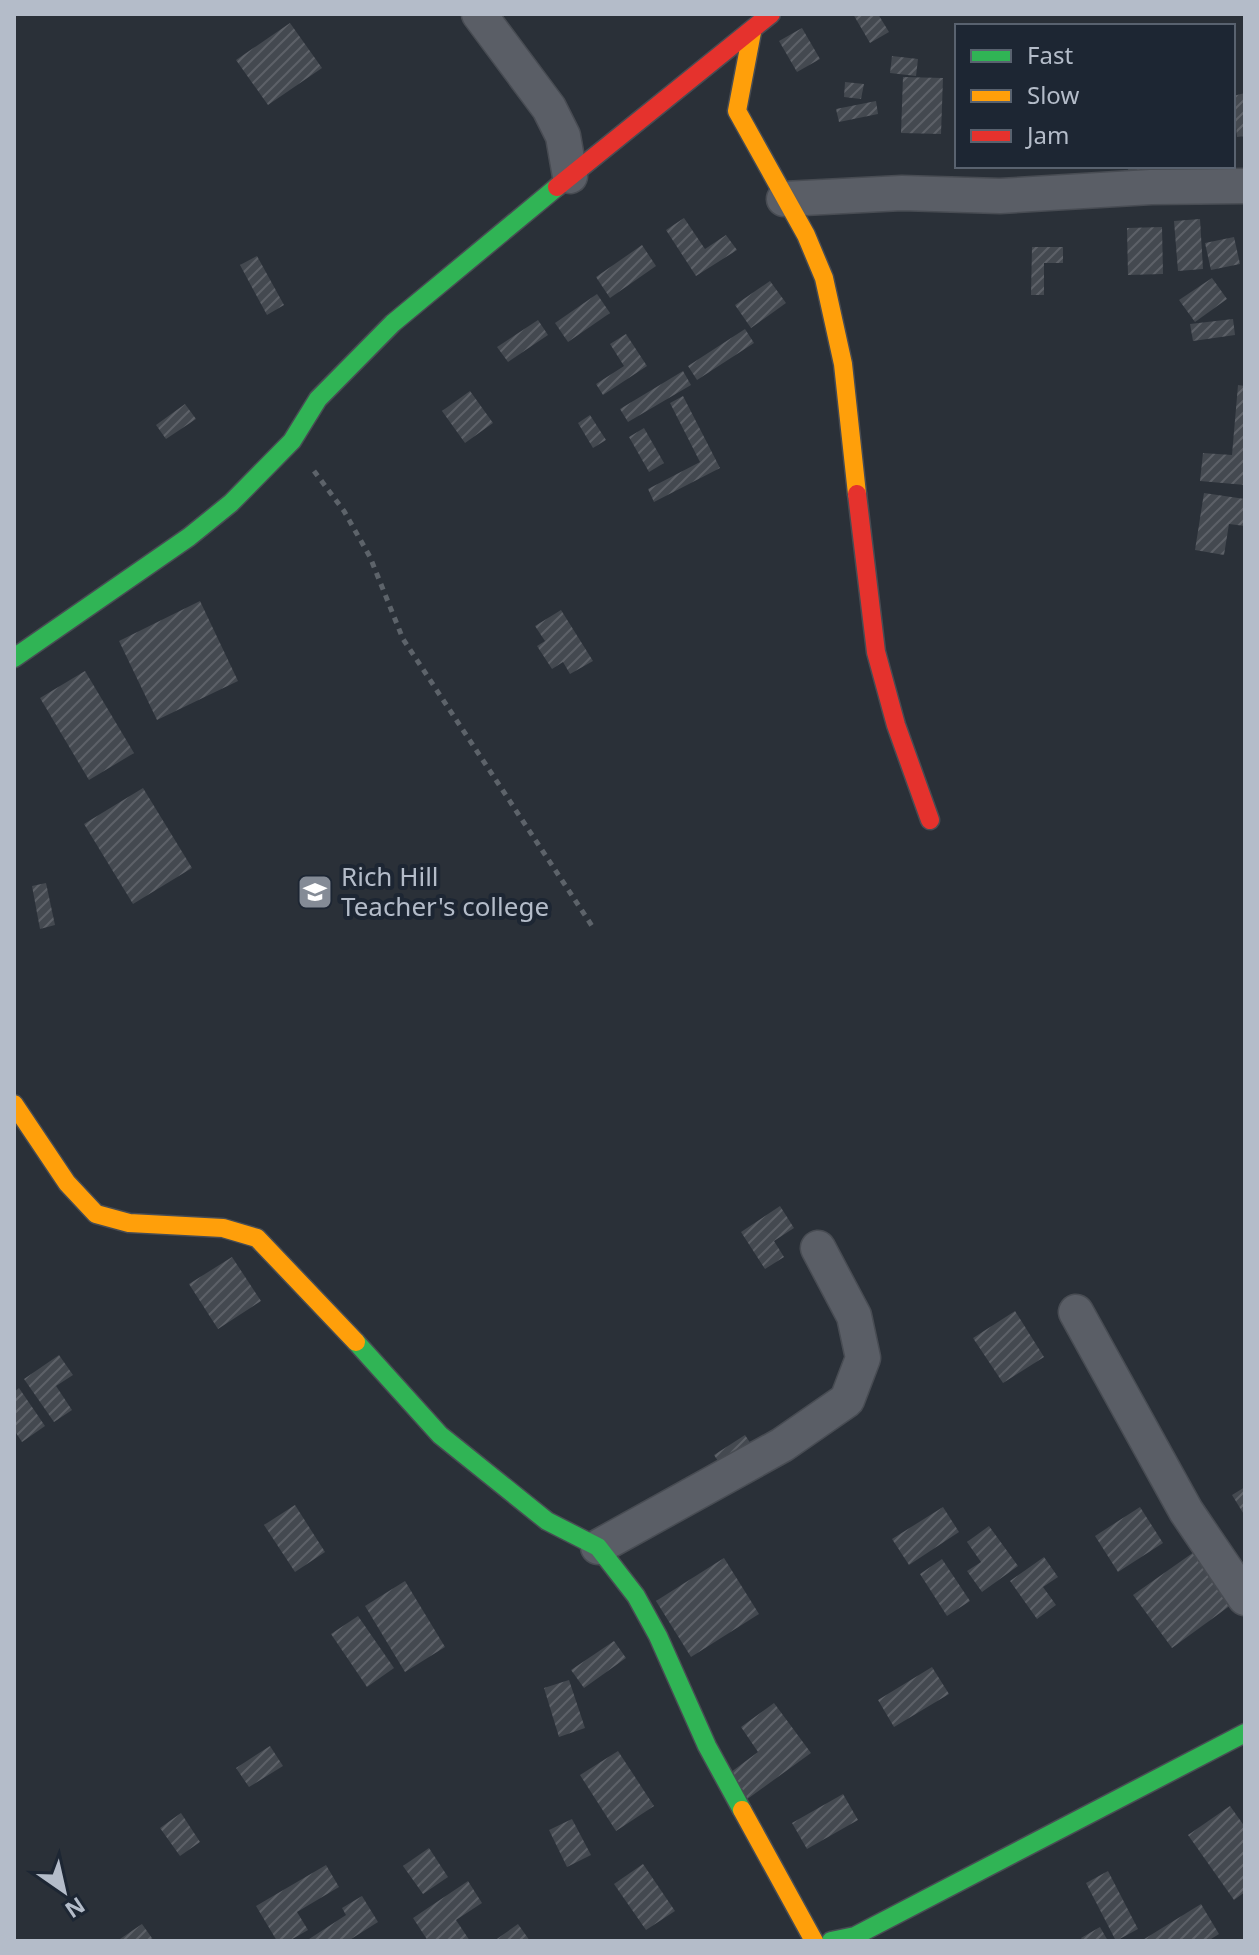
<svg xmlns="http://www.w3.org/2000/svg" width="1259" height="1955" viewBox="0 0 1259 1955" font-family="'Noto Sans',sans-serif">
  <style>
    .building { fill: url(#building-hatch) }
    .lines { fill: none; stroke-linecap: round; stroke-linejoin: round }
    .street-casing { stroke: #484c53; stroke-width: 37 }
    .fast-casing { stroke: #484c53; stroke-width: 21 }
    .slow-casing { stroke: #484c53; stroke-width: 21 }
    .jam-casing { stroke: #484c53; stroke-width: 21 }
    .path { stroke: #5d636a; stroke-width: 5; stroke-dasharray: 6 6; stroke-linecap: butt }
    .street { stroke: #5a5e66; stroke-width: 34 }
    .fast { stroke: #30b455; stroke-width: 18 }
    .slow { stroke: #ff9f0a; stroke-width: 18 }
    .jam { stroke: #e5322d; stroke-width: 18 }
    .labels { text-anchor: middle; stroke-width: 8; stroke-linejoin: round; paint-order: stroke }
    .poi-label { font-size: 26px; fill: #b4bcc9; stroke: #1d2633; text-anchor: start }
  </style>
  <defs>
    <pattern id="building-hatch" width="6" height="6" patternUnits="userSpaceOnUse" patternTransform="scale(2)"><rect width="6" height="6" fill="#444950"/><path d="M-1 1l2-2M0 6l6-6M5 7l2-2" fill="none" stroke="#5d6168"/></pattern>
  </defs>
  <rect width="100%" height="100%" fill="#2a3038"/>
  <!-- building -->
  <g class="building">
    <path d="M853,14H878L889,32L870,43Z"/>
    <path d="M290,23L322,68L268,105L236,60Z"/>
    <path d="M802,28L820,59L797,72L779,41Z"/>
    <path d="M892,56L918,59L916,76L890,73Z"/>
    <path d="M903,77L943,78L941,134L901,133Z"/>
    <path d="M845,82L864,84L861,99L844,97Z"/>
    <path d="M1245,93V136L1237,137L1233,96Z"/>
    <path d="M876,101L878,114L839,122L836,109Z"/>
    <path d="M1128,166H1154L1155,183L1129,184Z"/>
    <path d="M684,218L705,249L726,235L737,250L696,276L666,230Z"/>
    <path d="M1200,219L1203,269L1178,271L1174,221Z"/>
    <path d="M1162,227L1163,274L1128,275L1127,228Z"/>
    <path d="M1234,237L1240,264L1211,270L1205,243Z"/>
    <path d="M642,245L656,266L610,298L596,277Z"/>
    <path d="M1032,247H1063V263H1044V295H1031Z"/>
    <path d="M257,256L284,305L267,315L240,265Z"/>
    <path d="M1212,278L1227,299L1195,322L1179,300Z"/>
    <path d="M770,281L786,303L751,328L735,305Z"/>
    <path d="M597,294L610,313L568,342L555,323Z"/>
    <path d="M1233,319L1235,335L1193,341L1190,324Z"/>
    <path d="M538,320L548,335L508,362L497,347Z"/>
    <path d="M745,329L754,343L697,380L688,366Z"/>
    <path d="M626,334L647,366L603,395L596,384L624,366L610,344Z"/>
    <path d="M683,371L691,385L628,422L620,409Z"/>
    <path d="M1238,385L1245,386V485L1200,481L1203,453L1232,455Z"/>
    <path d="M470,391L493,423L465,443L442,411Z"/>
    <path d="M683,396L720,468L654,502L648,489L700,462L670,403Z"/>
    <path d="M185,404L196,419L166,439L156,425Z"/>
    <path d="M590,415L606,440L593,448L578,423Z"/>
    <path d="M644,428L664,463L649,472L629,437Z"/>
    <path d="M1204,493L1245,499V526L1229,524L1224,555L1195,550Z"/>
    <path d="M200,601L238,681L157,720L119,641Z"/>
    <path d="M561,610L593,661L570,674L563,662L552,669L537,646L545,641L535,626Z"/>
    <path d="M85,671L134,753L89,780L40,698Z"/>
    <path d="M143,788L192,868L133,904L84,824Z"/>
    <path d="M46,883L55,925L40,929L32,886Z"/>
    <path d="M780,1206L794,1228L774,1241L784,1257L765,1269L741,1232Z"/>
    <path d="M232,1257L261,1301L218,1329L189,1284Z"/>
    <path d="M1015,1311L1044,1357L1003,1383L973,1338Z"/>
    <path d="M59,1355L73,1375L56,1386L72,1410L54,1422L24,1379Z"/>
    <path d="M19,1388L45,1426L22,1442L14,1430V1392Z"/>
    <path d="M745,1435L753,1447L722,1467L714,1455Z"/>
    <path d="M1245,1487V1516L1232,1495Z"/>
    <path d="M295,1505L325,1552L295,1572L264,1525Z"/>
    <path d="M943,1507L959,1532L909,1565L892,1539Z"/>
    <path d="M1140,1507L1163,1543L1118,1572L1095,1536Z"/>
    <path d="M989,1526L1018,1566L982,1592L967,1571L981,1562L967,1542Z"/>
    <path d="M1194,1552L1231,1605L1172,1648L1133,1595Z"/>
    <path d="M1044,1557L1058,1577L1043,1587L1056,1605L1037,1619L1010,1581Z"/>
    <path d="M724,1558L759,1614L691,1657L656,1601Z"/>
    <path d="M942,1559L970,1601L947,1616L920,1574Z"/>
    <path d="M405,1581L445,1647L405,1672L365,1606Z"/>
    <path d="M358,1616L394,1668L367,1687L331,1634Z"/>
    <path d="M614,1641L626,1658L584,1688L571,1670Z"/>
    <path d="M932,1667L949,1694L894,1727L878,1700Z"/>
    <path d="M569,1680L585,1728L559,1737L544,1688Z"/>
    <path d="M774,1703L811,1753L746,1800L727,1775L758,1752L741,1727Z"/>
    <path d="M270,1746L283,1766L249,1787L236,1768Z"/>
    <path d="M618,1751L654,1806L616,1831L580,1775Z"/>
    <path d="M843,1794L858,1820L807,1849L792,1823Z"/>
    <path d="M1230,1806L1245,1827V1892L1234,1900L1188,1835Z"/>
    <path d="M181,1813L200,1842L180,1856L160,1828Z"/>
    <path d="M572,1819L591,1855L567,1867L549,1830Z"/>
    <path d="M429,1848L448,1877L423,1894L403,1866Z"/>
    <path d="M643,1864L675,1911L646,1930L614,1884Z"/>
    <path d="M326,1865L339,1887L297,1912L308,1930L289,1941H277L256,1906Z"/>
    <path d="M1108,1871L1138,1929L1116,1941L1086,1883Z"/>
    <path d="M468,1881L482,1903L456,1920L470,1941H428L413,1918Z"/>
    <path d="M362,1896L378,1922L348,1941H306L346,1915L342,1908Z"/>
    <path d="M1201,1904L1219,1934L1208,1941H1141Z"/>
    <path d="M142,1924L154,1941H121L120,1939Z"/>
    <path d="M518,1924L530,1941H494Z"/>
    <path d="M1100,1927L1108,1941H1083L1081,1938Z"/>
  </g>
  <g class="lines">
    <defs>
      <g id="street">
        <path d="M479,14L549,108L563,136L570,176"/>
        <path d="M784,199L902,193L1000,196L1151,187L1245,186"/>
        <path d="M1076,1312L1186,1511L1245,1598"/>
        <path d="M598,1547L782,1445L847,1400L863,1358L854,1316L818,1248"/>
      </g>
      <g id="fast">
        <path d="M14,658L189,537L231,503L292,441L318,399L393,323L557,187"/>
        <path d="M356,1342L440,1435L547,1521L598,1547L636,1596L658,1636L707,1746L742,1810"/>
        <path d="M831,1941L855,1936L1245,1733"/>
      </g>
      <g id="slow">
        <path d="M752,32L737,111L806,235L824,278L843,364L857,494"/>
        <path d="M14,1104L67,1183L96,1214L129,1223L223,1228L257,1238L356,1342"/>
        <path d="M742,1810L814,1941"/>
      </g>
      <g id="jam">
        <path d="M557,187L771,14"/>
        <path d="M857,494L876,652L896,725L930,820"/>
      </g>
    </defs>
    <!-- street casing -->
    <use href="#street" class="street-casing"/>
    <!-- fast casing -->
    <use href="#fast" class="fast-casing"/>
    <!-- slow casing -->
    <use href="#slow" class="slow-casing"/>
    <!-- jam casing -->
    <use href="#jam" class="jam-casing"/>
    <!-- path -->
    <path class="path" d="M314,471L344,511L370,557L403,639L594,929"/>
    <!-- street -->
    <use href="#street" class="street"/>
    <!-- fast -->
    <use href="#fast" class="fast"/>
    <!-- slow -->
    <use href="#slow" class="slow"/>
    <!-- jam -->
    <use href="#jam" class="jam"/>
  </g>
  <!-- icons -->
  <defs>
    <symbol id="university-square" viewBox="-11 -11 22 22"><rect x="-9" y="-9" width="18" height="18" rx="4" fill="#848b96" stroke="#1d2633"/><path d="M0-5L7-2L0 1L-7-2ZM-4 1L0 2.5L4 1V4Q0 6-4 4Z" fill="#fff"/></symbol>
  </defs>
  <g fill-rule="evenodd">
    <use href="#university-square" x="295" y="872" width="40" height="40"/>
  </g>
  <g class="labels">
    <!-- poi labels -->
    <g class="poi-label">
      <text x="341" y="886">Rich Hill<tspan x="341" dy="30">Teacher's college</tspan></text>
    </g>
  </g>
  <!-- border -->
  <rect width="1259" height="1955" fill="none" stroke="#b4bcc9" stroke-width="32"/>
  <!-- legend -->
  <rect x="955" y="24" width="280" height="144" fill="#1d2633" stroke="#59626f" stroke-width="2"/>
  <rect x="971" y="50" width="40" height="12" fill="#30b455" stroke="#59626f" stroke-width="2"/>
  <text x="1027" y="64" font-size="24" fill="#b4bcc9">Fast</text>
  <rect x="971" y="90" width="40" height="12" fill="#ff9f0a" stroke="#59626f" stroke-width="2"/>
  <text x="1027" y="104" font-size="24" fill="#b4bcc9">Slow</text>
  <rect x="971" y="130" width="40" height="12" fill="#e5322d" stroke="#59626f" stroke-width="2"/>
  <text x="1027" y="144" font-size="24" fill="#b4bcc9">Jam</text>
  <!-- north arrow -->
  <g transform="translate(64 1891) rotate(146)" stroke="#1d2633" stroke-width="6" paint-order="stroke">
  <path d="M0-6L14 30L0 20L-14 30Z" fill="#b4bcc9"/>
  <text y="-12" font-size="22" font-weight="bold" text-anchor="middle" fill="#b4bcc9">N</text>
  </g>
</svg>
